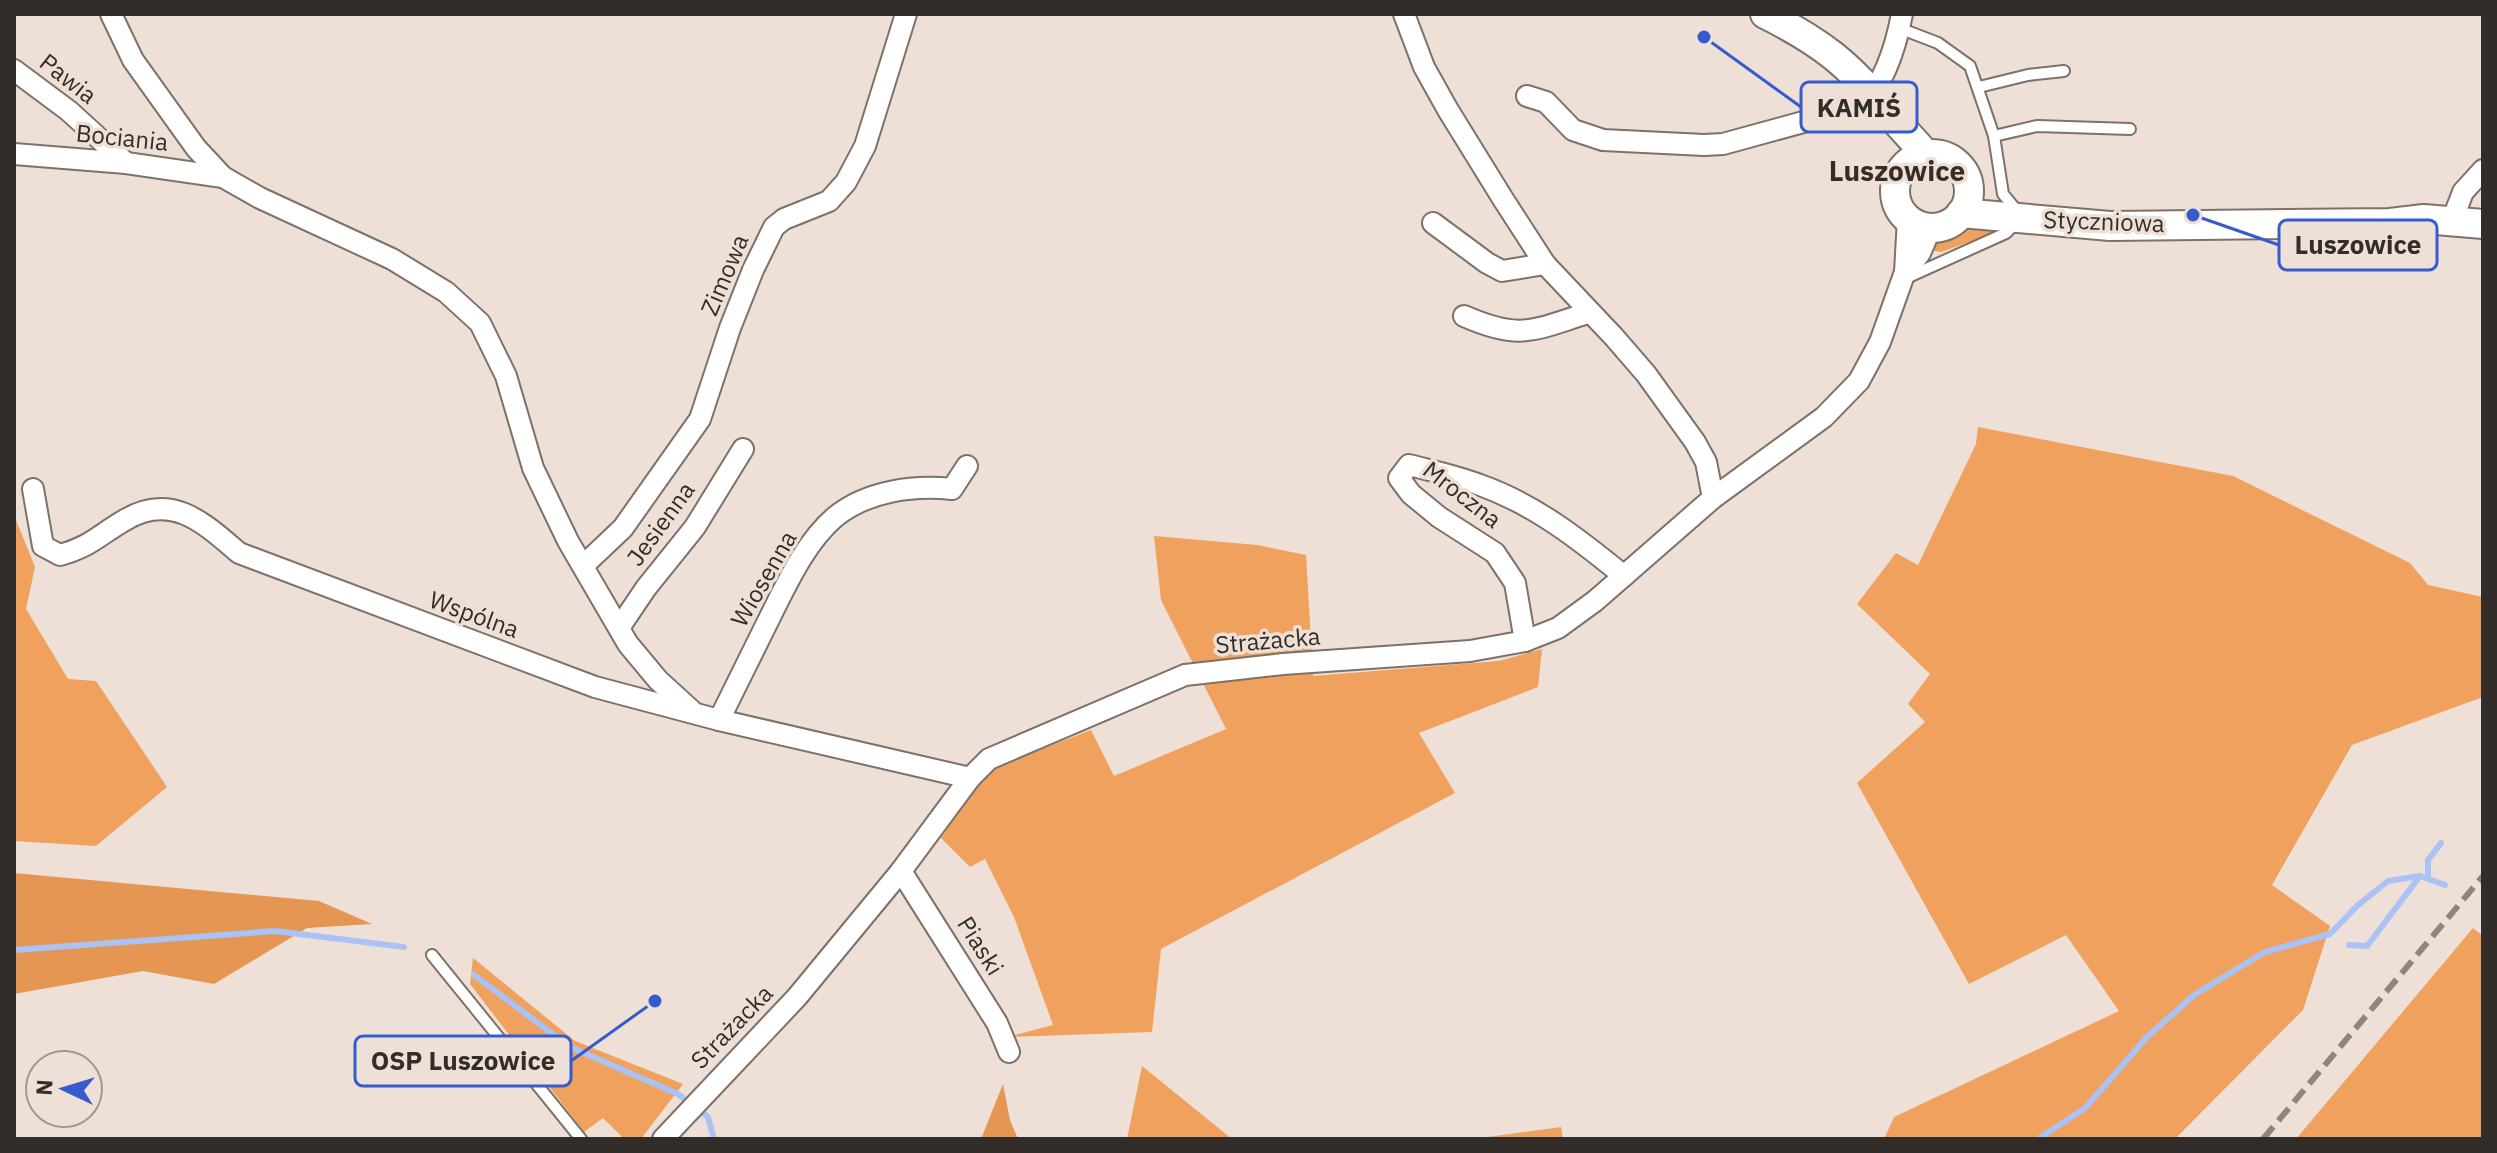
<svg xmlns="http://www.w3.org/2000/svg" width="2497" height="1153" viewBox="0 0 2497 1153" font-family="'IBM Plex Sans',sans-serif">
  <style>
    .green { fill: #efa15d }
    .forest { fill: #e59652 }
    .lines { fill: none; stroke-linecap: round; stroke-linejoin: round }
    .stream { stroke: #abc2f5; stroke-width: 6 }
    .lane-casing { stroke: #7d7168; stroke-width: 14 }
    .street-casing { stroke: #7d7168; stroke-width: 24 }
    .secondary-casing { stroke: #7d7168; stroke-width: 32 }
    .lane { stroke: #fff; stroke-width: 10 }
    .street { stroke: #fff; stroke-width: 20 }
    .secondary { stroke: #fff; stroke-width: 28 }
    .rail { stroke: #8f857e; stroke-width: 6; stroke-dasharray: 16 8; stroke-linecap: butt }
    .labels { text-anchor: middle; stroke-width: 7; stroke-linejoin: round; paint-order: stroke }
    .street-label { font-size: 24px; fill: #322d29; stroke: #eee0d6 }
    .quarter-label { font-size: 28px; font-weight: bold; fill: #372d25; stroke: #eee0d6 }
    .leader { fill: none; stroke: #365bcc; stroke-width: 3 }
    .callout-dot { fill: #365bcc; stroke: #eee0d6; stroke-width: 3 }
    .callout { fill: #eee0d6; stroke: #365bcc; stroke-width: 3 }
    .callout-label { font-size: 26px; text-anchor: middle; font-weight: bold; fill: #322d29 }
  </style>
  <rect width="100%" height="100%" fill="#eee0d6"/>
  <!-- green -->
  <g class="green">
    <path d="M1959,222L1999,226L1997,232L1941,252L1927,250L1942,231Z"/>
    <path d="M1978,427L2233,476L2410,563L2428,585L2483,597V697L2352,745L2272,885L2330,926L2303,1010L2175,1139H1884L1894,1117L2119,1011L2066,935L1969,984L1857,783L1925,722L1908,704L1930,674L1857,604L1896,553L1918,565L1976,444Z"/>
    <path d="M14,515L35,567L26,609L68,679L96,681L167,787L96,846L14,841Z"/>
    <path d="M1154,536L1257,545L1306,555L1313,676L1499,661L1542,649L1538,687L1419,733L1455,793L1161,949L1152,1032L1008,1037L1053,1025L1014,917L985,859L970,867L941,838L978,783L996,767L1091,730L1114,776L1226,729L1161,600Z"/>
    <path d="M2473,928L2483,936V1139H2296Z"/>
    <path d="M473,958L575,1041L683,1084L641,1139H624L603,1118L584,1132L470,984Z"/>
    <path d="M1142,1066L1232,1139H1127Z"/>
    <path d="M1561,1127L1563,1139H1473Z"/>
  </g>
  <!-- forest -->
  <g class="forest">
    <path d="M14,873L319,901L372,924L307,928L214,984L143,971L14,994Z"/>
    <path d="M1003,1084L1010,1120L1018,1139H981Z"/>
  </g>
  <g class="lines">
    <!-- stream -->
    <g class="stream">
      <path d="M2428,878V860L2441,843"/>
      <path d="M2349,945L2367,946L2420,876"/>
      <path d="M14,950L275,931L404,947"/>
      <path d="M474,975L570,1047L678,1094L708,1117L714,1139"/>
      <path d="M2038,1139L2085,1108L2147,1037L2194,995L2265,952L2330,934L2357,906L2388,881L2420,876L2445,885"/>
    </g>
    <defs>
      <g id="lane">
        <path d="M1899,28L1938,43L1970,66L1994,136L2003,194L2022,217L2006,233L1904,279"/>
        <path d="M1979,87L2028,75L2064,71"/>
        <path d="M1994,136L2037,126L2130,129"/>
        <path d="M432,955L581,1139"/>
      </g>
      <g id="street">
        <path d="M111,14L133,60L196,148L223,177L260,198L392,259L446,292L480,323L506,376L533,468L568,541L628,644L658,680L692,711"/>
        <path d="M1404,14L1424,67L1448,110L1503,199L1545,264L1614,337L1646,374L1695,442L1706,462L1713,498"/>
        <path d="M14,70L69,111L126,163"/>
        <path d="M1527,96L1546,102L1573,130L1603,140L1704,145L1723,144L1862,106C1884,83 1896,46 1902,14"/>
        <path d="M14,154L126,163L223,177"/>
        <path d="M2452,221L2463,192L2483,170"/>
        <path d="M1433,223L1487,263L1502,271L1545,264"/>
        <path d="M1905,272L1908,219"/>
        <path d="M1464,316C1521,341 1533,330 1588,313"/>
        <path d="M33,489L43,546L60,555C90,547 99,535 125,520C172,492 204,523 239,553L595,687L719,720L970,778"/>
        <path d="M584,565L623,528L700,419L730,328L753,270L774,227L784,219L829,201L846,182L865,146L906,14"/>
        <path d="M619,628L646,588L695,527L743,449"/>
        <path d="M1525,641L1515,583L1495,553L1439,517L1411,494L1399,478L1409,465C1432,471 1457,476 1480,485C1534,504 1580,540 1624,576"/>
        <path d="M719,720C736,685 754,650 771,615C788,581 806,542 835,517C867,491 913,485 952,489L967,466"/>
        <path d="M901,871L997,1023L1009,1052"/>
        <path d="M663,1139L797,997L901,871L970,778L989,759L1185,675L1283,664L1470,651L1525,641L1558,628L1595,601L1713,498L1824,417L1859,381L1880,342L1905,272L1920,253L1931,228"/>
      </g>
      <g id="secondary">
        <path d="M1765,14C1821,42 1849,64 1889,113C1900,127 1914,140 1926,155"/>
        <circle cx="1932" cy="191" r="37"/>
        <path d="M1961,213L2110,226L2390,223L2424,219L2483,224"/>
      </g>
    </defs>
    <!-- lane casing -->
    <use href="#lane" class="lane-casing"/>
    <!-- street casing -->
    <use href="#street" class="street-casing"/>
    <!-- secondary casing -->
    <use href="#secondary" class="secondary-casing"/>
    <!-- lane -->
    <use href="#lane" class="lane"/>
    <!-- street -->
    <use href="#street" class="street"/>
    <!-- secondary -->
    <use href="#secondary" class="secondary"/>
    <!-- rail -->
    <path class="rail" d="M2263,1139L2483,876"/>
  </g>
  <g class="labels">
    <!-- street labels -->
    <g class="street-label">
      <text transform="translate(68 79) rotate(38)" y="8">Pawia</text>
      <text transform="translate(122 138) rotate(6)" y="8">Bociania</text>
      <text transform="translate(2104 222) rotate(2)" y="8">Styczniowa</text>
      <text transform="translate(725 275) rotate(-67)" y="8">Zimowa</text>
      <text transform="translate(1462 495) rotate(38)" y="8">Mroczna</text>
      <text transform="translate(661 524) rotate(-54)" y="8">Jesienna</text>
      <text transform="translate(764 579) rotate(-60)" y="8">Wiosenna</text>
      <text transform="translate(474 615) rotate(20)" y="8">Wspólna</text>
      <text transform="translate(1268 641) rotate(-5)" y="8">Strażacka</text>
      <text transform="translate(980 946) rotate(58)" y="8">Piaski</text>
      <text transform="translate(732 1027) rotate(-46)" y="8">Strażacka</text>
    </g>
    <!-- quarter labels -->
    <g class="quarter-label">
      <text x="1897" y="181">Luszowice</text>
    </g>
  </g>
  <!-- callouts -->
  <path class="leader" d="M1704 37L1801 107M2193 215L2279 245M655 1001L571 1061"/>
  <g class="callout-dot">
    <circle cx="1704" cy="37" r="8"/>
    <circle cx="2193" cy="215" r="8"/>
    <circle cx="655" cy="1001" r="8"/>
  </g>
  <g class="callout">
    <rect x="1801" y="82" width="116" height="50" rx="8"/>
    <rect x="2279" y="220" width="158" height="50" rx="8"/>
    <rect x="355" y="1036" width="216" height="50" rx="8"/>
  </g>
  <g class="callout-label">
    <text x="1859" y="117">KAMIŚ</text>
    <text x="2358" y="254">Luszowice</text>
    <text x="463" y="1070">OSP Luszowice</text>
  </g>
  <!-- border -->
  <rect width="2497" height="1153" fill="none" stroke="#322d29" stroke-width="32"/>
  <!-- north arrow -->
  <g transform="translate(64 1089) rotate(274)"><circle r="38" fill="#eee0d6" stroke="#a39891" stroke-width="2"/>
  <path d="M0-6L14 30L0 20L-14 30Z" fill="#365bcc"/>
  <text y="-12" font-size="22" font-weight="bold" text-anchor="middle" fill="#322d29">N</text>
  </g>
</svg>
